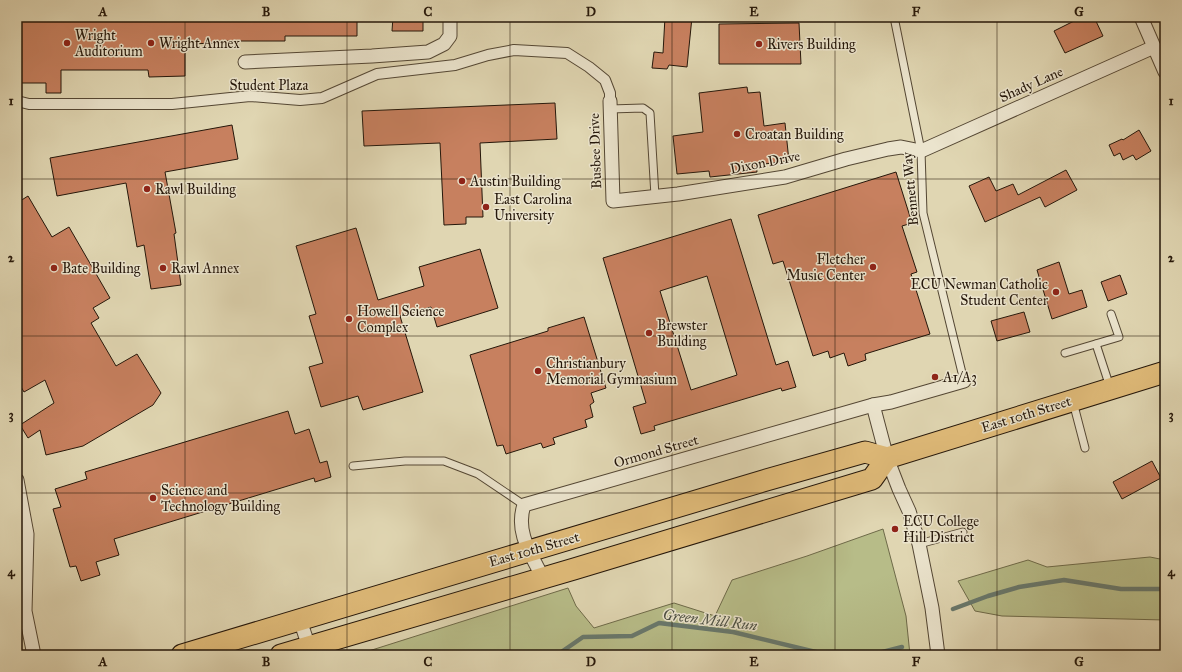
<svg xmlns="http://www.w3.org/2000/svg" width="1182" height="672" viewBox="0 0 1182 672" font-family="'IM FELL Great Primer',serif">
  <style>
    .green { fill: #b7bc88; stroke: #6e6a49 }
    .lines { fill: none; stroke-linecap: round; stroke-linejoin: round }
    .stream { stroke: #68786c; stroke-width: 4.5 }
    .building { fill: #c7805f; stroke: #25170a; fill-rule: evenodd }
    .service-casing { stroke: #544734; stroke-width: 9 }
    .pedestrian-casing { stroke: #544734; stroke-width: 12 }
    .minor-casing { stroke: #544734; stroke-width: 15 }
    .primary-casing { stroke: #25170a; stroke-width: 23 }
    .service { stroke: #ebe4cd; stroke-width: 7 }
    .pedestrian { stroke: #ebe4cd; stroke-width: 10 }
    .minor { stroke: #ebe4cd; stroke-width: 13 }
    .primary { stroke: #e0bb79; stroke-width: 21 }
    .grid { fill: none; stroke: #25170a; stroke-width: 1; stroke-opacity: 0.55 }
    .poi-dot { fill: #8f2418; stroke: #ebe4cd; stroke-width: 1.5 }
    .labels { text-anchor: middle; stroke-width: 3; stroke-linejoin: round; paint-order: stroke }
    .poi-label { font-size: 14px; fill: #25170a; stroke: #ebe4cd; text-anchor: start }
    .street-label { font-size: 14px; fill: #25170a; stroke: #ebe4cd }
    .water-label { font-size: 15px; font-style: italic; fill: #4c5043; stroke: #ebe4cd }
    .neatline { fill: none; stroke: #25170a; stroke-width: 1.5 }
    .grid-label { font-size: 13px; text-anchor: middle; font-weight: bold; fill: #25170a }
  </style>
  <rect width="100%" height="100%" fill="#e0d6b2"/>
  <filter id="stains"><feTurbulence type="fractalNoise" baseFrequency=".005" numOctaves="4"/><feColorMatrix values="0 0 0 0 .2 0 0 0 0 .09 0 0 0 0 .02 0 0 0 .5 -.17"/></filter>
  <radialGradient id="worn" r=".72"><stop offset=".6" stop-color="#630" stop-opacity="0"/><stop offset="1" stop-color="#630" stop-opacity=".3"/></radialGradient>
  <!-- green -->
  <g class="green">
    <path d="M883,529L906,616L910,655H356L568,588L576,606L594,628L674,603L715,616L732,580L807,556Z"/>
    <path d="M1150,557L1165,560V620L1002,616L975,611L958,581L1028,560L1047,567Z"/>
  </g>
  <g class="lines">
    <!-- stream -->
    <g class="stream">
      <path d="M953,609L988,596L1019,587L1064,580L1121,589H1165"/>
      <path d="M557,655L583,637L632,636L659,623L733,632L824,654L842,655"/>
      <path d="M871,655L902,647"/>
    </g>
  </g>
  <!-- building -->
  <g class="building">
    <path d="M17,17H357V36H285V41H219L220,43L185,44V76L149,77L148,70H61V93H46V83H17Z"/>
    <path d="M393,17H423V31H392Z"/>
    <path d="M665,17H692L687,67L669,65L667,69L652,68L654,52L663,53Z"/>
    <path d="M1072,17H1094L1103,36L1065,53L1054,31L1074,21Z"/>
    <path d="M799,23L801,64H719V24Z"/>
    <path d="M747,87L748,93L760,92L764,126L785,123L789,161L756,165L757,172L710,177L709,171L677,174L673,136L703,132L699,93Z"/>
    <path d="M555,103L557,139L480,143L483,217H466V224L444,225L440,143L364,146L362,111Z"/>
    <path d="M232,125L238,159L165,172L176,233L174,234L181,285L151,289L144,245L137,247L126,183L57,196L50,158Z"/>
    <path d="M1139,130L1151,151L1136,160L1133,155L1123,160L1120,153L1114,156L1109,145L1122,139L1123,140Z"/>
    <path d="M1066,170L1077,190L1045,207L1040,197L985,222L969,186L989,177L996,191L1013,184L1018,195Z"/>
    <path d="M896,172L912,223L902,226L917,272L911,274L930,334L865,354L866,360L848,366L844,353L830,358L828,351L813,356L783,261L773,264L758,215Z"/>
    <path d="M28,196L52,237L69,227L110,298L93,308L99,318L91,323L116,366L137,354L161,393L153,405L83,446L46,455L40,430L28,438L20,425L54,403L45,380L24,392L17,380V203Z"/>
    <path d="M731,219L776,365L788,361L796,387L782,391L781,388L654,426L655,430L641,434L633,407L646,403L603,258ZM707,276L737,375L691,390L660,291Z"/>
    <path d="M356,228L378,300L424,286L419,267L480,249L498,308L437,327L431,307L400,316L423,392L363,410L358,396L321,407L309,367L323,363L309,316L316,314L296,246Z"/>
    <path d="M1059,262L1069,294L1082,290L1087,307L1052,319L1037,270Z"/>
    <path d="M1120,275L1127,294L1108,301L1101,282Z"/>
    <path d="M1024,312L1030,332L997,341L991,321Z"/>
    <path d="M584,317L606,388L591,393L594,402L590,405L593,417L585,420L587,427L553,438L555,444L543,448L541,443L506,454L503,445L497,446L470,355L548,331V328Z"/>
    <path d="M288,411L295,434L309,429L320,463L327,461L331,477L315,482L314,478L114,539L119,555L96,562L100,575L81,581L76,566L70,567L53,509L61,507L55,489L87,479L85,472Z"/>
    <path d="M1152,461L1161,478L1122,499L1113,482Z"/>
  </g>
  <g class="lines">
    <defs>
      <g id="service">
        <path d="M894,17L921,151L923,213L964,381"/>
        <path d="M610,109L643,108L650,113L655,196"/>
        <path d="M1096,344L1110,387"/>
        <path d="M1065,353L1119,337L1111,314"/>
        <path d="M1073,402L1085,448"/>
        <path d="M353,466L405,461H444L478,474L524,505"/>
        <path d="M919,544L963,532"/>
      </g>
      <path id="pedestrian" d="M17,101L29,104H172L250,96L300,100L322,98L377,74L455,65L488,55L514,50L567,53L589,67L605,80L610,93V101"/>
      <g id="minor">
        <path d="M1141,17L1165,72"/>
        <path d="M245,62L372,56L428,52L444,44L450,36V17"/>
        <path d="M610,101L613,201L678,194L785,177L846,159L888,149L901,147L921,151L1154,47"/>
        <path d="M873,405L887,458L899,489L909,511L919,544L932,608L938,655"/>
        <path d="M17,480L27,534L25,611L34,655"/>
        <path d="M543,578C531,554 515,532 524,505L873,405L891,402L964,381"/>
        <path d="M300,620L311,653"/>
      </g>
      <g id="primary">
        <path d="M182,655L763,481L865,452L887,458L1165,372"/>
        <path d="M281,655L574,569L872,479L887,458"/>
      </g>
    </defs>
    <!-- service casing -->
    <use href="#service" class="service-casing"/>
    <!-- pedestrian casing -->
    <use href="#pedestrian" class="pedestrian-casing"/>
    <!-- minor casing -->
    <use href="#minor" class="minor-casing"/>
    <!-- primary casing -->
    <use href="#primary" class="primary-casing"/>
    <!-- service -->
    <use href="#service" class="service"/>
    <!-- pedestrian -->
    <use href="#pedestrian" class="pedestrian"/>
    <!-- minor -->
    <use href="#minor" class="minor"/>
    <!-- primary -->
    <use href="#primary" class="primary"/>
  </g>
  <!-- grid -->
  <path class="grid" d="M185,17V655M347,17V655M510,17V655M672,17V655M835,17V655M997,17V655M17,179H1165M17,336H1165M17,493H1165"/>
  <!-- markers -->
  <g class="poi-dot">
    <circle cx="67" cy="43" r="4"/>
    <circle cx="151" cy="43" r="4"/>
    <circle cx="759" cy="44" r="4"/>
    <circle cx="737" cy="134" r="4"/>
    <circle cx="462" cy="181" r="4"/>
    <circle cx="147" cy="189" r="4"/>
    <circle cx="486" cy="207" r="4"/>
    <circle cx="873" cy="267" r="4"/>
    <circle cx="54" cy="268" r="4"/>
    <circle cx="163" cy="268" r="4"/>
    <circle cx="1056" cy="292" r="4"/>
    <circle cx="349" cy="319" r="4"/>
    <circle cx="649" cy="333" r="4"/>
    <circle cx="538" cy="371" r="4"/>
    <circle cx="935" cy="377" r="4"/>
    <circle cx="153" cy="498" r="4"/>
    <circle cx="895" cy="529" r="4"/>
  </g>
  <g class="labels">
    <!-- poi labels -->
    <g class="poi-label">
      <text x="75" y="40">Wright<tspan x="75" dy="16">Auditorium</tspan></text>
      <text x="159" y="48">Wright Annex</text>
      <text x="767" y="49">Rivers Building</text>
      <text x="745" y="139">Croatan Building</text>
      <text x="470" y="186">Austin Building</text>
      <text x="155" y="194">Rawl Building</text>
      <text x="494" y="204">East Carolina<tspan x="494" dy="16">University</tspan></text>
      <text x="865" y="264" text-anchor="end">Fletcher<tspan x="865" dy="16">Music Center</tspan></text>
      <text x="62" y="273">Bate Building</text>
      <text x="171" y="273">Rawl Annex</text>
      <text x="1048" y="289" text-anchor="end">ECU Newman Catholic<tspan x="1048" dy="16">Student Center</tspan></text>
      <text x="357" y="316">Howell Science<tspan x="357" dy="16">Complex</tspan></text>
      <text x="657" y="330">Brewster<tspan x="657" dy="16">Building</tspan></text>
      <text x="546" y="368">Christianbury<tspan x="546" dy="16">Memorial Gymnasium</tspan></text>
      <text x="943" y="382">A1/A3</text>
      <text x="161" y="495">Science and<tspan x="161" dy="16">Technology Building</tspan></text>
      <text x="903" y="526">ECU College<tspan x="903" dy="16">Hill District</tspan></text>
    </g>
    <!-- street labels -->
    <g class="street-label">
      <text transform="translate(1031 84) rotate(-24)" y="5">Shady Lane</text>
      <text x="269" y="90">Student Plaza</text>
      <text transform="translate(595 151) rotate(-92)" y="5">Busbee Drive</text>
      <text transform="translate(765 162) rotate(-11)" y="5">Dixon Drive</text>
      <text transform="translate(910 189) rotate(-95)" y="5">Bennett Way</text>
      <text transform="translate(1026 414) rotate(-17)" y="5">East 10th Street</text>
      <text transform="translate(656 451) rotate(-16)" y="5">Ormond Street</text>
      <text transform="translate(534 549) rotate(-16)" y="5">East 10th Street</text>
    </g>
    <!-- water labels -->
    <g class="water-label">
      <text transform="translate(710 620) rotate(7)" y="5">Green Mill Run</text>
    </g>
  </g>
  <!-- margin -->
  <rect width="1182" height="672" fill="none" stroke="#e0d6b2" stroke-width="44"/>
  <rect x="22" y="22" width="1138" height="628" class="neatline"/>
  <g class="grid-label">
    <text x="103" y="16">A</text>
    <text x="266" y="16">B</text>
    <text x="428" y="16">C</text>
    <text x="591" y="16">D</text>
    <text x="754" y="16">E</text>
    <text x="916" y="16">F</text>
    <text x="1079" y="16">G</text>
    <text x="11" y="105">1</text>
    <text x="1171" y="105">1</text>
    <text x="11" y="262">2</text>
    <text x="1171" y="262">2</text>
    <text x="11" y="419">3</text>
    <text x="1171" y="419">3</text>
    <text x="11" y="576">4</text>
    <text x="1171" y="576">4</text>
    <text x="103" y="666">A</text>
    <text x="266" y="666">B</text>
    <text x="428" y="666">C</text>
    <text x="591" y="666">D</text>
    <text x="754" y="666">E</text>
    <text x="916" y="666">F</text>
    <text x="1079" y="666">G</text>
  </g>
  <rect width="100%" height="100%" filter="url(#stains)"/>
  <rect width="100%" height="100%" fill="url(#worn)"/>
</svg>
